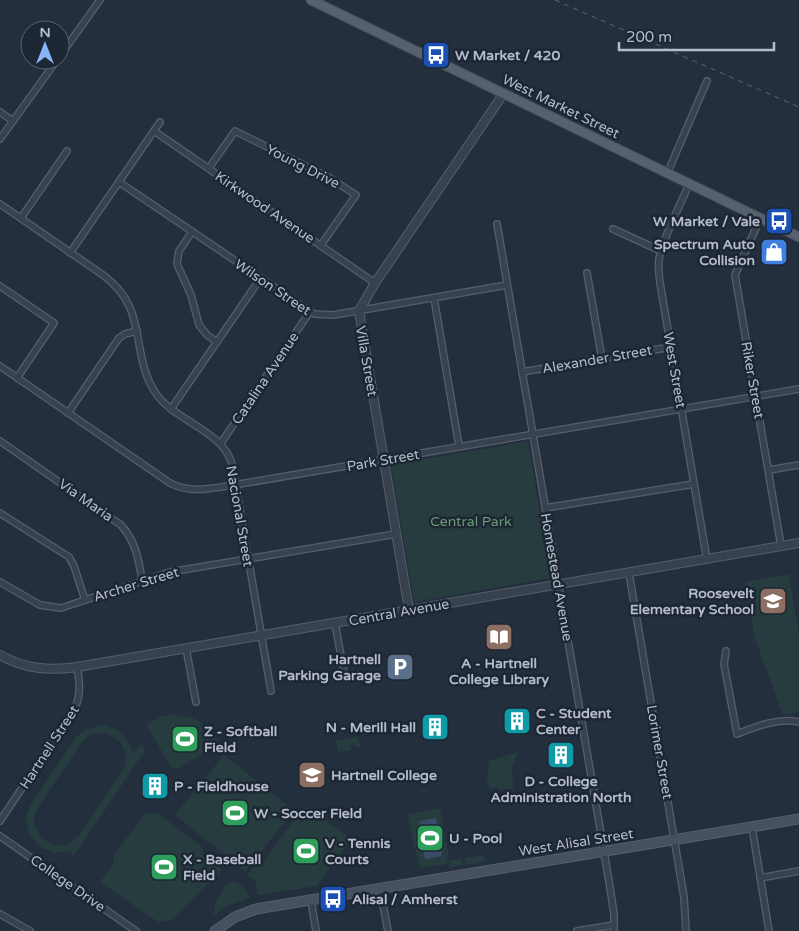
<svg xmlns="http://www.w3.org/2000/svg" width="799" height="931" viewBox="0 0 799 931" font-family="'Varela Round',sans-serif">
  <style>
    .green { fill: #263c3f; fill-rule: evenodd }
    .water { fill: #394c67 }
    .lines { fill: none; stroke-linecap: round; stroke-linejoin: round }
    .minor-casing { stroke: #565f6c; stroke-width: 8 }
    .tertiary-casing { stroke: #565f6c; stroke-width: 10 }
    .secondary-casing { stroke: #565f6c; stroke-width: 11 }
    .primary-casing { stroke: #414a57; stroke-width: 11 }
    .minor { stroke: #38414e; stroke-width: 5.5 }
    .tertiary { stroke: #38414e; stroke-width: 8 }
    .secondary { stroke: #465061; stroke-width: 9 }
    .primary { stroke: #56606e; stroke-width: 9 }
    .rail { stroke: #5a6575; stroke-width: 1; stroke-dasharray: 5 5; stroke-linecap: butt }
    .labels { text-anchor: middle; stroke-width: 5; stroke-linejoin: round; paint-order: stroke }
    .poi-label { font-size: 14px; font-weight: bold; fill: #b4bcc9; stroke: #1d2633; text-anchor: start }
    .street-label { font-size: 14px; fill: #b4bcc9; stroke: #1d2633 }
    .park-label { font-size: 14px; fill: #6b9a76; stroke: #1d2633 }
  </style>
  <rect width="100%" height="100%" fill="#242f3e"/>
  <!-- green -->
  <g class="green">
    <path d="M528,441L551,578L414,602L391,465Z"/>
    <path d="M789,574L799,635V712L783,715L755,639L745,582Z"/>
    <path d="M171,715C193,714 209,724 219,743L178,769L172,768L146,725L160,717Z"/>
    <path d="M103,725C120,728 129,738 133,754L140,745L146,749L74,856L68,852L55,853L41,848L30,836L26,822L27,812L32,803L77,736L86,729ZM98,733C118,733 130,749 124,768L80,834L71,842L64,845H56L42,839L34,825V818L36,810L83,741L90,735Z"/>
    <path d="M357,737L360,744V747L358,748L352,743L351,751L338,752L336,741Z"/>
    <path d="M518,752L512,767L513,789L498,790L497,787L489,789L487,779L489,761Z"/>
    <path d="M224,755L294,811L245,871L175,815Z"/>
    <path d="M304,806L351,838L317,886L258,895L255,880L247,875L258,862L265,867L262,864Z"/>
    <path d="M440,808L449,857L446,858L447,864L420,868L407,814Z"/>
    <path d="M157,813L202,847L203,856L222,870L172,920L158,922L100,882L114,863L113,856L145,814Z"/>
    <path d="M483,855L485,862L465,865V858Z"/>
    <path d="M461,859L463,865L449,868V861Z"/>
    <path d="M232,881C239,882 247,890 250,898L229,905L214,915C213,905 222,885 232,881Z"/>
  </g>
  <!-- water -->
  <path class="water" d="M436,818L442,856L425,859L419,821Z"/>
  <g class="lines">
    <defs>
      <g id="minor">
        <path d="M60,56L100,0"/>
        <path d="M0,112L13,121"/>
        <path d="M154,131L375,283"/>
        <path d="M0,139L57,60"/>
        <path d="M209,168L235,131L330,178L356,195L321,245"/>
        <path d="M667,174L707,81"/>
        <path d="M119,182L314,314L333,315L507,285"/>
        <path d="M689,184C681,204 662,239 659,259C658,267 659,275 660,283L707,560"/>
        <path d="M0,204L103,275C151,310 128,354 157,395C177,422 223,431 232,464L271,691"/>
        <path d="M21,218L67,151"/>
        <path d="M760,219L735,275L781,546"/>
        <path d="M497,224L609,881L614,914V931"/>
        <path d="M613,229L661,251"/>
        <path d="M192,232L179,251L177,264L191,295L199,325L207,335L217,342"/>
        <path d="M70,253L160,122"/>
        <path d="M587,273L602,359"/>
        <path d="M0,286L54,323L17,378"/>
        <path d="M434,298L459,446"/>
        <path d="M0,366L170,483C189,493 207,489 228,486L799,389"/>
        <path d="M522,372L671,347"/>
        <path d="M171,409L260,279"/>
        <path d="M68,413L119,338L125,334L137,331"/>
        <path d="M0,441L121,525C136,542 139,560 142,581"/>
        <path d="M221,443L309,313"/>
        <path d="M769,470L799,465"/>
        <path d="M545,508L694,484"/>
        <path d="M0,513L69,557L74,566L85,600"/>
        <path d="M629,573L684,897L686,931"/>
        <path d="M0,582L40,605L61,608L170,572L396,534"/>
        <path d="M335,623L345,678"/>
        <path d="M186,648L196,702"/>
        <path d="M726,651L724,664L737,734C755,727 779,717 799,722"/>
        <path d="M0,821L74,710C81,696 80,683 77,667"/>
        <path d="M752,827L769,931"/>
        <path d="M0,836L136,931"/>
        <path d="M760,878L799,871"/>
        <path d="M380,889L388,931"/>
        <path d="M311,900L316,931"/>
        <path d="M0,914L30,931"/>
        <path d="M577,931L614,925"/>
      </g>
      <g id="tertiary">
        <path d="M409,610L359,311L375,283L504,93"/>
        <path d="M0,655C25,669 49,671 77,667L799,543"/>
      </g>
      <path id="secondary" d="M215,931L235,917L256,909L799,819"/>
      <path id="primary" d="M311,0L799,237"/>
    </defs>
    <!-- minor casing -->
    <use href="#minor" class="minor-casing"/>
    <!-- tertiary casing -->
    <use href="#tertiary" class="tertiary-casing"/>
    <!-- secondary casing -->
    <use href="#secondary" class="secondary-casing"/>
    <!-- primary casing -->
    <use href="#primary" class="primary-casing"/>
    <!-- minor -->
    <use href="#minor" class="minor"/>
    <!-- tertiary -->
    <use href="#tertiary" class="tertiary"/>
    <!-- secondary -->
    <use href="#secondary" class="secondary"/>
    <!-- primary -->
    <use href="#primary" class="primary"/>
    <!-- rail -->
    <path class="rail" d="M555,0L799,107"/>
  </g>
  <!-- icons -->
  <defs>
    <symbol id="bus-square" viewBox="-11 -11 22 22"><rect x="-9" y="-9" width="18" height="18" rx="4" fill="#1a4fb4" stroke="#1d2633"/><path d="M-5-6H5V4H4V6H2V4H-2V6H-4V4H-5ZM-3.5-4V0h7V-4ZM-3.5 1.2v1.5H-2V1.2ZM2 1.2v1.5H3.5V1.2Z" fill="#fff"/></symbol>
    <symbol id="shop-square" viewBox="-11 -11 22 22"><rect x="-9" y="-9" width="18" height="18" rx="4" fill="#3f7fe0" stroke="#1d2633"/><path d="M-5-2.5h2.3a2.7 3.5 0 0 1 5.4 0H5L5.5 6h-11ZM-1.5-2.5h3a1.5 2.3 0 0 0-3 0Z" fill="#fff"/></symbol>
    <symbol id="school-square" viewBox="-11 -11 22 22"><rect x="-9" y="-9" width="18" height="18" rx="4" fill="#8d6e63" stroke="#1d2633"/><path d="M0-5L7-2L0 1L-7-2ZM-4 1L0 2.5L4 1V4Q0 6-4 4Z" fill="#fff"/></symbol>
    <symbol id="library-square" viewBox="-11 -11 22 22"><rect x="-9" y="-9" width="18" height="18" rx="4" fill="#8d6e63" stroke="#1d2633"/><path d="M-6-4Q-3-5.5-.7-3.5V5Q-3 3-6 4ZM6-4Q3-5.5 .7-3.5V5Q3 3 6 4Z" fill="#fff"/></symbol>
    <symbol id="parking-square" viewBox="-11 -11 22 22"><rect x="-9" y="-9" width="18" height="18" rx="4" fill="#5c6f8a" stroke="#1d2633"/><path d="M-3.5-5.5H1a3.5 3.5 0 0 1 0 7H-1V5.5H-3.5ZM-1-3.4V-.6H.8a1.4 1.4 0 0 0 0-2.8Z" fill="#fff"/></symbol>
    <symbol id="building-square" viewBox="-11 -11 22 22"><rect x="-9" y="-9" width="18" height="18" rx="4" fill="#0f9aa8" stroke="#1d2633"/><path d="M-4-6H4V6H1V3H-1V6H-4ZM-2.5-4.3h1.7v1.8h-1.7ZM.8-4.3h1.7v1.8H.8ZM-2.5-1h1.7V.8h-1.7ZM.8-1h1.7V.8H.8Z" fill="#fff"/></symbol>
    <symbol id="stadium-square" viewBox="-11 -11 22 22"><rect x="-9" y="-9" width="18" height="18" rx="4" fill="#2e9e5b" stroke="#1d2633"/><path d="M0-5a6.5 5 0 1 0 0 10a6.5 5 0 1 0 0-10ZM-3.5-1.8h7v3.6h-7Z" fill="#fff"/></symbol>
    <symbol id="university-square" viewBox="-11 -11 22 22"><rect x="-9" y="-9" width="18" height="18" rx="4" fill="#8d6e63" stroke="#1d2633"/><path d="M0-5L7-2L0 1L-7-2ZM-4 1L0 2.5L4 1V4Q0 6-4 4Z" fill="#fff"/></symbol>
  </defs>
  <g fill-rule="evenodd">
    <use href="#bus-square" x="420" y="39" width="32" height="32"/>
    <use href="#bus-square" x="763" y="205" width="32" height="32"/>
    <use href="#shop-square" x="758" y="236" width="32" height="32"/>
    <use href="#school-square" x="757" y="585" width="32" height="32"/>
    <use href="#library-square" x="483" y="621" width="32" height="32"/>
    <use href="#parking-square" x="384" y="651" width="32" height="32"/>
    <use href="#building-square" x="501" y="705" width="32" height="32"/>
    <use href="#building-square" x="419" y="711" width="32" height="32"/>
    <use href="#stadium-square" x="169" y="723" width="32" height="32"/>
    <use href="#building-square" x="545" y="739" width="32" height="32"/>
    <use href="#university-square" x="296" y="759" width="32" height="32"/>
    <use href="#building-square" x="139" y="770" width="32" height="32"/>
    <use href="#stadium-square" x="219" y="797" width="32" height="32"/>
    <use href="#stadium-square" x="414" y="822" width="32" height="32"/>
    <use href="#stadium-square" x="290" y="835" width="32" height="32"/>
    <use href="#stadium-square" x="148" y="851" width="32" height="32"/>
    <use href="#bus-square" x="317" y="883" width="32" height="32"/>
  </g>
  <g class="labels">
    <!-- poi labels -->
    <g class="poi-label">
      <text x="455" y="60">W Market / 420</text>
      <text x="760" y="226" text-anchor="end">W Market / Vale</text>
      <text x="755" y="249" text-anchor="end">Spectrum Auto<tspan x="755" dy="16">Collision</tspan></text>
      <text x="754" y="598" text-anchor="end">Roosevelt<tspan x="754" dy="16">Elementary School</tspan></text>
      <text x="381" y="664" text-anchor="end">Hartnell<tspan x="381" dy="16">Parking Garage</tspan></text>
      <text x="499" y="668" text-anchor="middle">A - Hartnell<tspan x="499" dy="16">College Library</tspan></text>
      <text x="536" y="718">C - Student<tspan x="536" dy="16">Center</tspan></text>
      <text x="416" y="732" text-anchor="end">N - Merill Hall</text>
      <text x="204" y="736">Z - Softball<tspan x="204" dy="16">Field</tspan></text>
      <text x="331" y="780">Hartnell College</text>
      <text x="561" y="786" text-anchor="middle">D - College<tspan x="561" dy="16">Administration North</tspan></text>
      <text x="174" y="791">P - Fieldhouse</text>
      <text x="254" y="818">W - Soccer Field</text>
      <text x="449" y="843">U - Pool</text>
      <text x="325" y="848">V - Tennis<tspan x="325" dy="16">Courts</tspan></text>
      <text x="183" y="864">X - Baseball<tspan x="183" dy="16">Field</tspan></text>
      <text x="352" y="904">Alisal / Amherst</text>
    </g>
    <!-- street labels -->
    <g class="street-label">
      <text transform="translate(561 106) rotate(26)" y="5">West Market Street</text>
      <text transform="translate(303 166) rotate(27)" y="5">Young Drive</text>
      <text transform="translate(265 207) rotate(34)" y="5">Kirkwood Avenue</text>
      <text transform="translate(273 287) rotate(34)" y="5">Wilson Street</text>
      <text transform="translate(597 359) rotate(-10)" y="5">Alexander Street</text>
      <text transform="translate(367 361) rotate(80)" y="5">Villa Street</text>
      <text transform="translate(675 370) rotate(80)" y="5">West Street</text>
      <text transform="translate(265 378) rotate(-56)" y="5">Catalina Avenue</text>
      <text transform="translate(753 380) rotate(80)" y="5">Riker Street</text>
      <text transform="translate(383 460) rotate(-10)" y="5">Park Street</text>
      <text transform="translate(86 500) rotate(35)" y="5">Via Maria</text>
      <text transform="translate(240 516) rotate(80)" y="5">Nacional Street</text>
      <text transform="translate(557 577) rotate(80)" y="5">Homestead Avenue</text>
      <text transform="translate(136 584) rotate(-17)" y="5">Archer Street</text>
      <text transform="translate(399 612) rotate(-10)" y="5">Central Avenue</text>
      <text transform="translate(49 747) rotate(-57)" y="5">Hartnell Street</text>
      <text transform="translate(660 752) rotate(80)" y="5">Lorimer Street</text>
      <text transform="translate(576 842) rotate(-9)" y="5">West Alisal Street</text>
      <text transform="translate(68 883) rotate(35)" y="5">College Drive</text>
    </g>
    <!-- park labels -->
    <g class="park-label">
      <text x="471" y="526">Central Park</text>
    </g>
  </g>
  <!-- north arrow -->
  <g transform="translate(45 45)"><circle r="24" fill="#1d2633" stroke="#59626f"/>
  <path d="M0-4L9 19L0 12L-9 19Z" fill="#8ab4f8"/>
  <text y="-8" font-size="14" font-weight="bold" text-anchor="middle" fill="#b4bcc9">N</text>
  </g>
  <!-- scale -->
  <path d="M619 42v8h155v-8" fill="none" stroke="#b4bcc9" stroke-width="2.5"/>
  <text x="626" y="42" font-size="15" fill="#b4bcc9" stroke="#1d2633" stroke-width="4" paint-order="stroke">200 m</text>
</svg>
